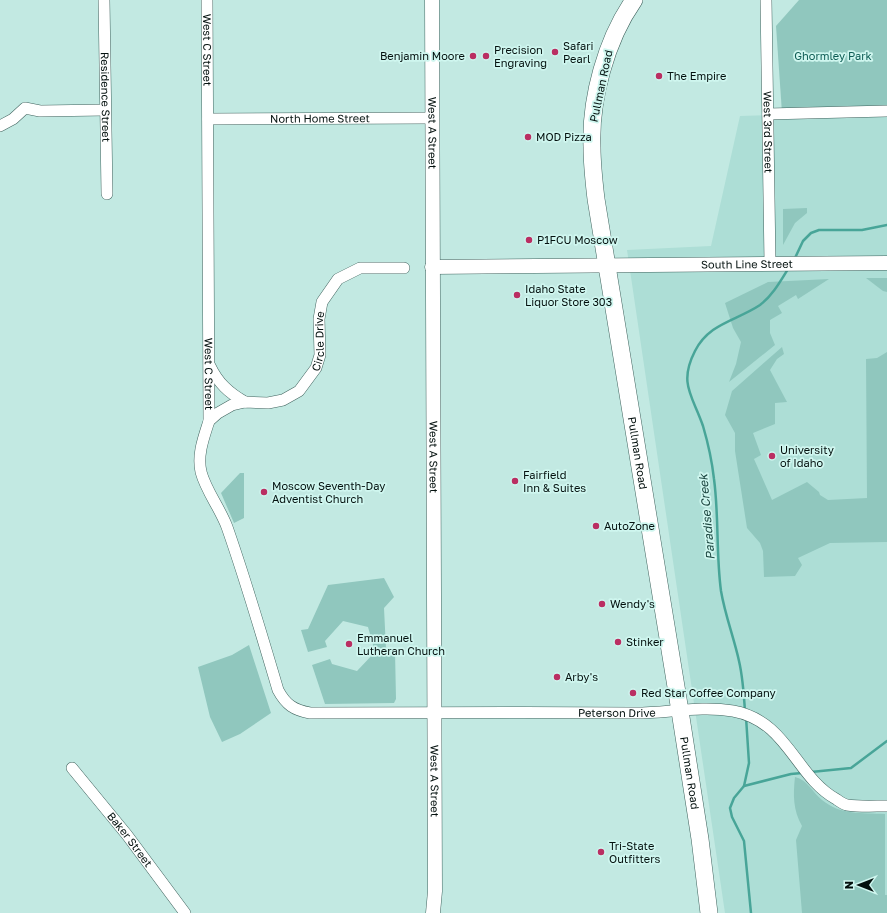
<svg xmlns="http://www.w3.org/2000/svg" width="887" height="913" viewBox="0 0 887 913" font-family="'Golos Text',sans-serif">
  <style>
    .built { fill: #added6 }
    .green { fill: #90c7be }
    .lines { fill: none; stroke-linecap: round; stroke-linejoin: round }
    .stream { stroke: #48a598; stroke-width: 2.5 }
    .minor-casing { stroke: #40635e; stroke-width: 12 }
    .tertiary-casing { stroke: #40635e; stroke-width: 15 }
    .primary-casing { stroke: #40635e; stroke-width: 18 }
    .minor { stroke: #fff; stroke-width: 11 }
    .tertiary { stroke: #fff; stroke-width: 14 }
    .primary { stroke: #fff; stroke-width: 17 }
    .poi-dot { fill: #ba2e62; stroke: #cff6ef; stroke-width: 1.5 }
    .labels { text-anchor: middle; stroke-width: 3.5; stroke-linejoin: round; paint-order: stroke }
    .poi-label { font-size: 11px; fill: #04110f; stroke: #cff6ef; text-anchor: start }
    .street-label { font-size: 11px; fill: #04110f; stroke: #cff6ef }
    .park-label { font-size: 11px; fill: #0e5c54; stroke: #cff6ef }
    .water-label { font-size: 12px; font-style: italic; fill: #1e4842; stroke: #cff6ef }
  </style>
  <rect width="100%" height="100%" fill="#c2e9e2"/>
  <!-- built -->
  <path class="built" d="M887,111V913H725L627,250L711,246L740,116Z"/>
  <!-- green -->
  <g class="green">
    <path d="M799,0H887V111L782,113L776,26Z"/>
    <path d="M807,208V213L795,223L783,245V209Z"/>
    <path d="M866,278H887V292L883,291Z"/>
    <path d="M829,279L798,299L796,295L778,306L782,313L770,320V333L775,345L729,382L736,364L741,342L733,328L725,303L768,282Z"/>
    <path d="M782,347L784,354L777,359L770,370L787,402L775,403V424L753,433L761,455L754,459L772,500L807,482L819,492L820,495L828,500L867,498L866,359L877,358L887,352V542L830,543L798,558L802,565L795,576L764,577L763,551L760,543L747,528L735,451V433L725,415L732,391Z"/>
    <path d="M240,473H244V518L234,523L221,493Z"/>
    <path d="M384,578L394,597L384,608L386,649L395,651L396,699L394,703L325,704L312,665L330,659L332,664L357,671L375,652L368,627L343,621L325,641L327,647L308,652L301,630L308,629L328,585Z"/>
    <path d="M249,645L271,713L240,734L222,742L210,717L198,667L232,655Z"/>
    <path d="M795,777C808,780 812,792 822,800C840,815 862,813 885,814V895H887V913H802L796,840L802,826C793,810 793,795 795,777Z"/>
  </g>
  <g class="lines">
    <!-- stream -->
    <g class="stream">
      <path d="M795,258L803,241L811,233L819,230H862L887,225"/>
      <path d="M745,712C744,695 743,678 739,661C734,638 725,615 721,591C716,554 719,516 714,479C712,461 708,443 703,426C693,396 678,384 695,351C709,323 736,321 760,305C772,296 780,282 788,269"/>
      <path d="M811,772L851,768L887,741"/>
      <path d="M744,786L749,763L746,717"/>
      <path d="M751,913L744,841L732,817L730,808L734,798L744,786L791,774L802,773"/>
    </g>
    <defs>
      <g id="minor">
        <path id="s1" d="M104,0L107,194"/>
        <path id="s2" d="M207,0L209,421C204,437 197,454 201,472C206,491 220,508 227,527C246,581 262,636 278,690C286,705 294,710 310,713C417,713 524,712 631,713C664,714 699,705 733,711C788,721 795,776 836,799C839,801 843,804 847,805C859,807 874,806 887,806"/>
        <path id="s3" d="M766,0L770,263"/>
        <path d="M768,114L887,111"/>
        <path id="s4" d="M208,119L432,118"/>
        <path d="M0,126L13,119L25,108L40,111L105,110"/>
        <path d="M210,366C218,383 229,393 245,402"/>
        <path id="s5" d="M209,421L218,413L232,405L245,402L268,403L283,400L299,391L316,368L320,355L319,319L322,302L338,279L360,268H404"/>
        <path id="s6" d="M72,768L127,835L185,913"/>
      </g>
      <g id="tertiary">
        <path id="s7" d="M432,0L435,891L433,913"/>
        <path id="s8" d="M432,267L887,263"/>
      </g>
      <g id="primary">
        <path id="s9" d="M634,0C606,40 590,99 592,147C592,165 594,182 596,199L680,711L700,839L709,913"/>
      </g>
    </defs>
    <!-- minor casing -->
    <use href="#minor" class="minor-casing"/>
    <!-- tertiary casing -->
    <use href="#tertiary" class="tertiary-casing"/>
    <!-- primary casing -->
    <use href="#primary" class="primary-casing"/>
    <!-- minor -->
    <use href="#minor" class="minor"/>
    <!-- tertiary -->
    <use href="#tertiary" class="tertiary"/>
    <!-- primary -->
    <use href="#primary" class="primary"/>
  </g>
  <!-- markers -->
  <g class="poi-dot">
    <circle cx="555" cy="52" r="4"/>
    <circle cx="473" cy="56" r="4"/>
    <circle cx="486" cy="56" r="4"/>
    <circle cx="659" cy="76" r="4"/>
    <circle cx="528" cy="137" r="4"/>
    <circle cx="529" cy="240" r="4"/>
    <circle cx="517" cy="295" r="4"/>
    <circle cx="772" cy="456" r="4"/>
    <circle cx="515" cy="481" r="4"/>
    <circle cx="264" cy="492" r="4"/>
    <circle cx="596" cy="526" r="4"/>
    <circle cx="602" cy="604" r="4"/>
    <circle cx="618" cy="642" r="4"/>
    <circle cx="349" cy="644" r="4"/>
    <circle cx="557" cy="677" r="4"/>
    <circle cx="633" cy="693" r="4"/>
    <circle cx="601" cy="852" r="4"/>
  </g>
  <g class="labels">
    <!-- poi labels -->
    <g class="poi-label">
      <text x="563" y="50">Safari<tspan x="563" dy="13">Pearl</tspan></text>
      <text x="494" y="54">Precision<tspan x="494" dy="13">Engraving</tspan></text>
      <text x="465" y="60" text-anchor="end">Benjamin Moore</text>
      <text x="667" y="80">The Empire</text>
      <text x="536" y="141">MOD Pizza</text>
      <text x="537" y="244">P1FCU Moscow</text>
      <text x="525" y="293">Idaho State<tspan x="525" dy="13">Liquor Store 303</tspan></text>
      <text x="780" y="454">University<tspan x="780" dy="13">of Idaho</tspan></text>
      <text x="523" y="479">Fairfield<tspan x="523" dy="13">Inn &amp; Suites</tspan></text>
      <text x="272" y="490">Moscow Seventh-Day<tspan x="272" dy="13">Adventist Church</tspan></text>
      <text x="604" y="530">AutoZone</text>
      <text x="610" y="608">Wendy's</text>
      <text x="357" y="642">Emmanuel<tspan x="357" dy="13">Lutheran Church</tspan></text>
      <text x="626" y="646">Stinker</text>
      <text x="565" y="681">Arby's</text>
      <text x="641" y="697">Red Star Coffee Company</text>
      <text x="609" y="850">Tri-State<tspan x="609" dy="13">Outfitters</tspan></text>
    </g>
    <!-- street labels -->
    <g class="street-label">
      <text dy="4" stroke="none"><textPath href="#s2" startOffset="50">West C Street</textPath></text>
      <text transform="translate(601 86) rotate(-78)" y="4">Pullman Road</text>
      <text dy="4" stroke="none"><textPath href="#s1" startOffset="97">Residence Street</textPath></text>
      <text dy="4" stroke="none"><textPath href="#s4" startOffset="112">North Home Street</textPath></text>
      <text dy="4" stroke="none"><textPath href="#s3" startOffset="132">West 3rd Street</textPath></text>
      <text dy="4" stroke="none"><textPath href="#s7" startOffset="133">West A Street</textPath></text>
      <text dy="4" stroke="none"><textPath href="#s8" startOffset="315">South Line Street</textPath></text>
      <text dy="4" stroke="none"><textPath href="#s5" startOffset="154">Circle Drive</textPath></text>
      <text dy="4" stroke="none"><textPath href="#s2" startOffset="374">West C Street</textPath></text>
      <text dy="4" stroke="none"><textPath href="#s9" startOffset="465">Pullman Road</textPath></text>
      <text dy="4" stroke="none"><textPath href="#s7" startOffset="457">West A Street</textPath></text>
      <text dy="4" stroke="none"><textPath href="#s2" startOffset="1053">Peterson Drive</textPath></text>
      <text dy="4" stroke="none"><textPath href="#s9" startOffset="789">Pullman Road</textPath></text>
      <text dy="4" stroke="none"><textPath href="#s7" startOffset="781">West A Street</textPath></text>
      <text dy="4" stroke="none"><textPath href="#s6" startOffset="92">Baker Street</textPath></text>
    </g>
    <!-- park labels -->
    <g class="park-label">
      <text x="833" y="60">Ghormley Park</text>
    </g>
    <!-- water labels -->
    <g class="water-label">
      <text transform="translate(707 517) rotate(-95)" y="4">Paradise Creek</text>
    </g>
  </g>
  <!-- north arrow -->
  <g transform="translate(859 885) rotate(270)" stroke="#cff6ef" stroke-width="3" paint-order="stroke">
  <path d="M0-3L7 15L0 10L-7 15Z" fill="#04110f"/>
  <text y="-6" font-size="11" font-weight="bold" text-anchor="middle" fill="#04110f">N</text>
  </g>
</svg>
